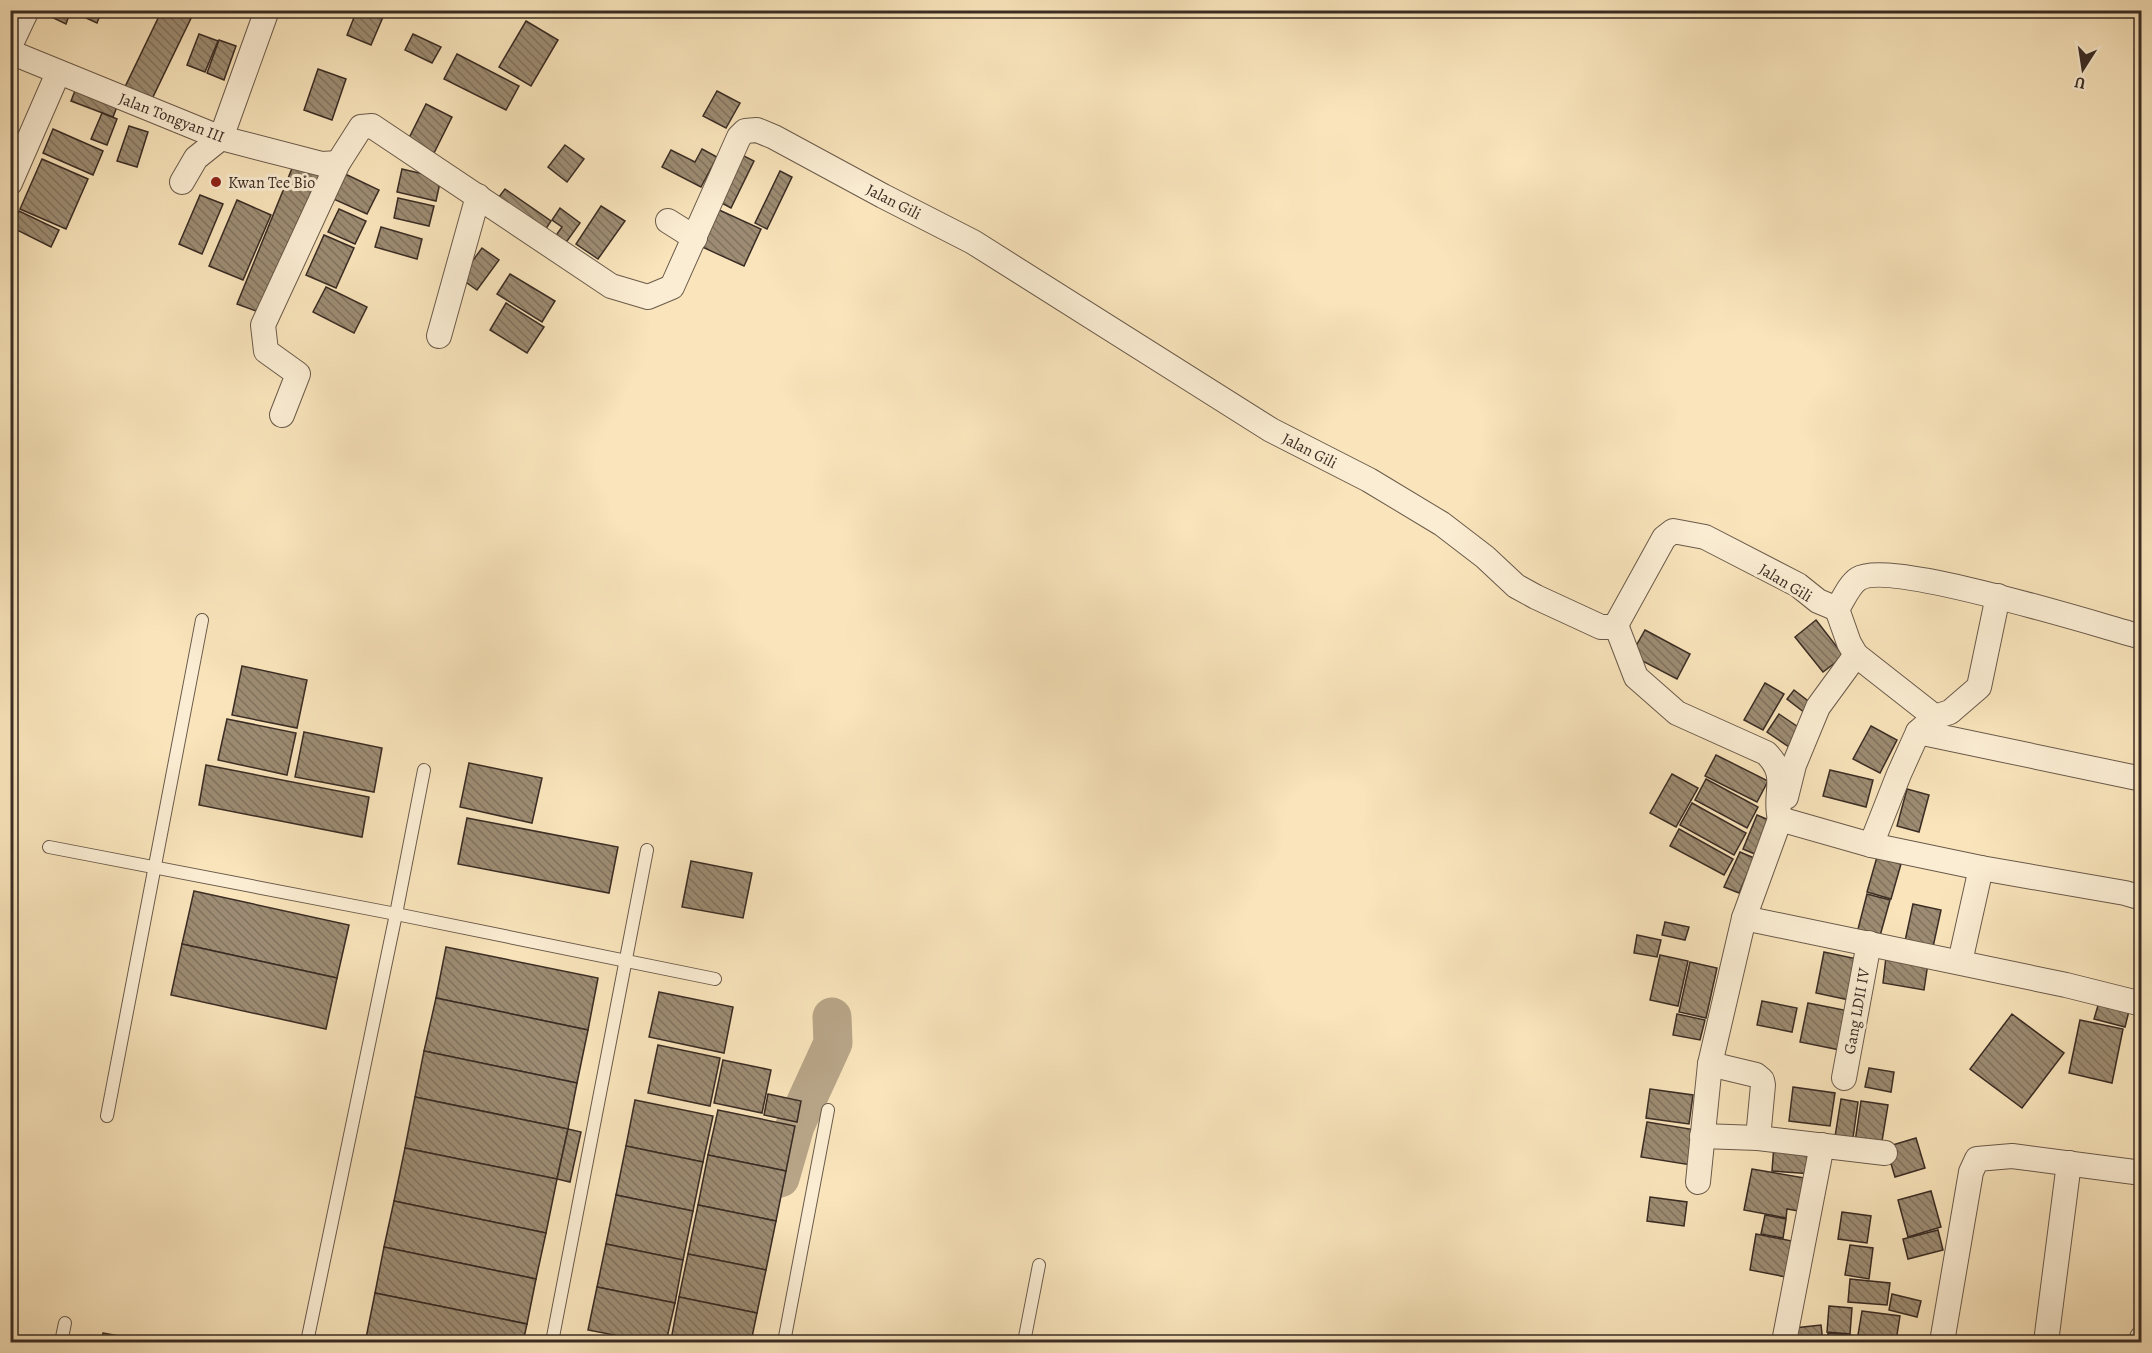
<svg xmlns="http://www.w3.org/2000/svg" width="2152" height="1353" viewBox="0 0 2152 1353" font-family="Alegreya,serif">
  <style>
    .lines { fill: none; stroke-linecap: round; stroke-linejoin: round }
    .river { stroke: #b8a588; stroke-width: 39 }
    .building { fill: url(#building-back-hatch); stroke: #3a2c24; stroke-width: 1.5 }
    .lane-casing { stroke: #6a5a4a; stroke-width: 14 }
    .street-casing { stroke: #6a5a4a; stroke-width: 26 }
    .lane { stroke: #fbedd3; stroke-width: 12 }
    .street { stroke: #fbedd3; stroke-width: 24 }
    .poi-dot { fill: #8f2418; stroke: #fbedd3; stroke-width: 2 }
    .labels { text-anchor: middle; stroke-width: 6; stroke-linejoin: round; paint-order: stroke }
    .street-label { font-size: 16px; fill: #3a2c24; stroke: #fbedd3 }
    .poi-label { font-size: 16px; fill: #3a2c24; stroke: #fbedd3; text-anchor: start }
  </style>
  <defs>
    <pattern id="building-back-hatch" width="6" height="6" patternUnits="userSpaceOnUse" patternTransform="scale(1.5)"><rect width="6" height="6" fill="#9d8c73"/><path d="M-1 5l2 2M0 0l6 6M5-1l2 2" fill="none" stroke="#81735e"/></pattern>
  </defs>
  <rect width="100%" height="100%" fill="#f9e4bb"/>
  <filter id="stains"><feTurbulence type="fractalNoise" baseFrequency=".00333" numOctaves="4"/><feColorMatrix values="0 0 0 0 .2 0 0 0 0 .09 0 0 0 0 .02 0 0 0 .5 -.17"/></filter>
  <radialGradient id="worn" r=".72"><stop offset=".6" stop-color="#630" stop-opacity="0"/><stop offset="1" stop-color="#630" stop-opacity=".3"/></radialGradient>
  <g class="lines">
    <!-- river -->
    <path class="river" d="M780,1178L795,1126L833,1043L832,1017"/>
  </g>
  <!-- building -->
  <g class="building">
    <path d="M37,10H71L66,24Z"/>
    <path d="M77,10H102L97,23L75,13Z"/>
    <path d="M162,10H195L151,101L124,89Z"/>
    <path d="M357,10H386L371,45L347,35Z"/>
    <path d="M526,21L558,40L531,86L499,67Z"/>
    <path d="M199,34L218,41L205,72L187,65Z"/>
    <path d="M413,34L441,47L432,63L405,50Z"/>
    <path d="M219,40L236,46L224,80L207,73Z"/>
    <path d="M457,54L519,86L506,110L444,79Z"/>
    <path d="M318,69L346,79L332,120L304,110Z"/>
    <path d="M78,83L120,99L113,117L71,101Z"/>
    <path d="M717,91L740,103L726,128L703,116Z"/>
    <path d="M426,104L452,117L434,153L408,140Z"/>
    <path d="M102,113L117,119L107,145L91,139Z"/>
    <path d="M129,126L148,132L137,167L117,161Z"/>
    <path d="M53,129L103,151L93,175L43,153Z"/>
    <path d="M565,145L584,159L567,182L548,167Z"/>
    <path d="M702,149L717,157L701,187L662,167L671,150L695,162Z"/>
    <path d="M736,152L754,161L731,208L714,199Z"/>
    <path d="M42,159L88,179L66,229L20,209Z"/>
    <path d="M295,161L322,172L264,314L237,304Z"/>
    <path d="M402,169L441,178L436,201L397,192Z"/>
    <path d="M780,171L792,177L767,229L755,223Z"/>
    <path d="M341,172L379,190L367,214L329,197Z"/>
    <path d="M505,189L551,221L542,235L495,202Z"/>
    <path d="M200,195L223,204L202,254L179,244Z"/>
    <path d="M398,198L434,206L429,226L394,218Z"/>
    <path d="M237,200L271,215L243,280L209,266Z"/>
    <path d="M601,206L625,221L598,259L576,244Z"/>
    <path d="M560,208L580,223L562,248L552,241L562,227L552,220Z"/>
    <path d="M339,209L366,221L355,244L328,232Z"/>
    <path d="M717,209L761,229L744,266L700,246Z"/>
    <path d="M19,211L59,230L51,247L11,227Z"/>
    <path d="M381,227L422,239L417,259L375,247Z"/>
    <path d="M324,235L354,248L336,288L306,275Z"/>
    <path d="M482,248L499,260L477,290L460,278Z"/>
    <path d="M510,274L555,301L542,322L497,294Z"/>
    <path d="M326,287L367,307L354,333L313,312Z"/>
    <path d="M506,303L544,327L527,353L490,330Z"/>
    <path d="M1816,620L1844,656L1823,672L1795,637Z"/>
    <path d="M1645,630L1690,654L1677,679L1631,655Z"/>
    <path d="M242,666L307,680L297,728L232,715Z"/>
    <path d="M1765,683L1784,694L1763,730L1744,720Z"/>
    <path d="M1794,690L1812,704L1805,713L1787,699Z"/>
    <path d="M1779,714L1804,731L1792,749L1767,732Z"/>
    <path d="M227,719L296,733L287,775L218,760Z"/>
    <path d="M1871,726L1897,740L1880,773L1853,759Z"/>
    <path d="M304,732L382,748L374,792L295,777Z"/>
    <path d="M1716,755L1768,781L1757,802L1705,776Z"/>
    <path d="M469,763L542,778L532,823L460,807Z"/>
    <path d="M206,765L369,797L362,837L199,805Z"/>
    <path d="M1830,770L1873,780L1866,807L1823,796Z"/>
    <path d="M1672,774L1698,788L1676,827L1650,813Z"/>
    <path d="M1706,779L1758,807L1747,828L1695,800Z"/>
    <path d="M1907,789L1929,795L1919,832L1897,826Z"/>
    <path d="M1692,803L1746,833L1734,855L1680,825Z"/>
    <path d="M1757,815L1771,821L1757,855L1743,849Z"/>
    <path d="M467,818L618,847L609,893L458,864Z"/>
    <path d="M1679,829L1733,859L1724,875L1670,846Z"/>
    <path d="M1740,852L1754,858L1739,893L1724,887Z"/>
    <path d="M1877,857L1901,864L1891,899L1867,892Z"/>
    <path d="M691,861L752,873L743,918L682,907Z"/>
    <path d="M194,891L349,925L337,978L182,944Z"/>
    <path d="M1867,894L1890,900L1878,943L1856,937Z"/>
    <path d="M1913,904L1941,910L1933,947L1905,941Z"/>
    <path d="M1665,922L1689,927L1685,940L1662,935Z"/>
    <path d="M1637,935L1661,940L1657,957L1634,953Z"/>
    <path d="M182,944L337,978L326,1029L171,995Z"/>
    <path d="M446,947L598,978L588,1030L436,998Z"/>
    <path d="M1824,952L1862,960L1854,1001L1816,993Z"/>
    <path d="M1660,955L1688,961L1678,1006L1650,1000Z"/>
    <path d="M1886,957L1928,963L1924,990L1883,983Z"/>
    <path d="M1690,962L1717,968L1706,1018L1679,1012Z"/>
    <path d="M659,992L733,1007L724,1053L649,1037Z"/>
    <path d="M436,998L588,1030L577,1083L424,1051Z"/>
    <path d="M2100,999L2130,1007L2125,1027L2094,1019Z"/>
    <path d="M1762,1001L1797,1008L1792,1032L1757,1025Z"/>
    <path d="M1808,1003L1854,1012L1845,1051L1800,1042Z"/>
    <path d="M1677,1014L1705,1020L1700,1040L1673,1035Z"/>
    <path d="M2012,1014L2064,1053L2022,1108L1970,1069Z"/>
    <path d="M2080,1020L2123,1029L2112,1083L2069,1073Z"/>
    <path d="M658,1045L720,1058L710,1106L648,1093Z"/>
    <path d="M424,1051L577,1083L568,1129L415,1097Z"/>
    <path d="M723,1060L771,1070L762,1113L714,1103Z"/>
    <path d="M1869,1068L1894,1072L1891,1092L1865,1087Z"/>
    <path d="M1793,1087L1835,1093L1830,1126L1789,1121Z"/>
    <path d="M1650,1089L1693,1095L1689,1124L1646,1118Z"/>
    <path d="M768,1094L801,1101L797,1122L764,1115Z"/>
    <path d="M415,1097L568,1129L557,1179L405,1148Z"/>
    <path d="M1841,1099L1858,1102L1852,1145L1834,1143Z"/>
    <path d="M635,1100L713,1116L703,1162L626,1146Z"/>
    <path d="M1861,1101L1888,1105L1881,1147L1855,1142Z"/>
    <path d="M718,1110L795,1126L786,1171L708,1155Z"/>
    <path d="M1647,1122L1696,1130L1691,1165L1641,1157Z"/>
    <path d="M568,1129L581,1132L570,1182L557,1179Z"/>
    <path d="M1916,1138L1925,1168L1895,1177L1886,1147Z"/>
    <path d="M1774,1145L1815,1148L1813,1174L1772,1171Z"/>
    <path d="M626,1146L703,1162L693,1211L616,1195Z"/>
    <path d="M405,1148L557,1179L546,1233L394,1201Z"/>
    <path d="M708,1155L786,1171L776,1221L698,1205Z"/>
    <path d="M1752,1169L1805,1178L1798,1211L1787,1209L1786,1218L1744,1210Z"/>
    <path d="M1931,1191L1941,1227L1908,1237L1898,1200Z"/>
    <path d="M616,1195L693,1211L683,1260L606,1244Z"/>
    <path d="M1650,1197L1687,1202L1684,1226L1647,1221Z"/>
    <path d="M394,1201L546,1233L536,1279L384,1247Z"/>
    <path d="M698,1205L776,1221L766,1270L688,1254Z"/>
    <path d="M1842,1212L1871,1216L1867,1243L1838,1239Z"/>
    <path d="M1765,1215L1786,1219L1783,1238L1761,1234Z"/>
    <path d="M1938,1230L1943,1250L1908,1259L1903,1239Z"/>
    <path d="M1756,1234L1797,1242L1791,1278L1750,1270Z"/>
    <path d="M606,1244L683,1260L675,1303L597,1287Z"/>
    <path d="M1850,1245L1873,1248L1869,1279L1845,1275Z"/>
    <path d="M384,1247L536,1279L527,1324L375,1293Z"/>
    <path d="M688,1254L766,1270L757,1313L679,1297Z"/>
    <path d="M1850,1279L1890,1283L1887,1305L1848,1302Z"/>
    <path d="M597,1287L675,1303L666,1342H650L588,1330Z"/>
    <path d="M375,1293L527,1324L523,1342H389L366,1338Z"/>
    <path d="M1892,1294L1921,1301L1917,1317L1889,1310Z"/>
    <path d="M679,1297L757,1313L751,1342H684L671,1340Z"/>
    <path d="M1829,1306L1852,1308L1850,1334L1827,1332Z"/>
    <path d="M1862,1311L1900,1316L1896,1341L1858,1335Z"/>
    <path d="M1821,1325L1823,1342H1796L1794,1328Z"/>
    <path d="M103,1333L150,1342H101Z"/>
    <path d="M1828,1333L1851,1335V1342H1827Z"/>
    <path d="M366,1338L389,1342H365Z"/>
    <path d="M591,1338L614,1342H590Z"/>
  </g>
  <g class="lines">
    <defs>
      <g id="lane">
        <path d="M49,847L396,914L715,979"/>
        <path d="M107,1116L202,620"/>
        <path d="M61,1342L65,1323"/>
        <path d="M307,1342L396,914L424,770"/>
        <path d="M552,1342L647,850"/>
        <path d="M784,1342L828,1110"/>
        <path d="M1024,1342L1039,1265"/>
      </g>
      <g id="street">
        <path d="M10,46L27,10"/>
        <path d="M10,52L221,138L322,164L338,163"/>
        <path d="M182,182L196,158L221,138L267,10"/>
        <path d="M10,183L58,73"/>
        <path d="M668,221L695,238"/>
        <path d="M439,336L478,196"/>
        <path d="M282,415L298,374L266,351L263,325L338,163L361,127L372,126L611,286L648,297L672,287L739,137L745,131L757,130L774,137L883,196L973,242L1271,430L1369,480L1442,524L1485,557L1516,586L1536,597L1601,627H1610L1616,625L1664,538L1673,531L1705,537L1798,585L1818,601L1837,609"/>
        <path d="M1837,609C1843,600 1849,585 1858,579C1890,559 2097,625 2142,637"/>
        <path d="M1837,609L1849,643L1856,655L1935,717"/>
        <path d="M1616,625L1636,677L1677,713L1766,753C1790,776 1773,793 1780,819"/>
        <path d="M1918,732L2142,779"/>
        <path d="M1786,797L1794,765L1818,707L1856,655"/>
        <path d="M1871,845L1899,774L1918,732L1935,717L1950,712L1979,687L1998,596"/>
        <path d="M1744,918L2066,985L2142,1004"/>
        <path d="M1960,962L1981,868"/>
        <path d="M1710,1064L1756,1075L1762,1080L1763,1085L1758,1138"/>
        <path d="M1844,1078L1869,943"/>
        <path d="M1702,1136L1758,1138L1885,1153"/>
        <path d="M1698,1182L1710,1064L1744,918L1780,819L1871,845L1981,868L2125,893L2142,898"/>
        <path d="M1784,1342L1822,1145"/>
        <path d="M1942,1342L1971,1172L1977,1159L2012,1156L2142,1173"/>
        <path d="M2046,1342L2069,1163"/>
        <path d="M2141,1342L2142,1338"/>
      </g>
    </defs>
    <!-- lane casing -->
    <use href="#lane" class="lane-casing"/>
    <!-- street casing -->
    <use href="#street" class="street-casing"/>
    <!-- lane -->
    <use href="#lane" class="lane"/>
    <!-- street -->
    <use href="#street" class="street"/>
  </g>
  <!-- markers -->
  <circle class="poi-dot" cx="216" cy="182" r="6"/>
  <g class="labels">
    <!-- street labels -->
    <g class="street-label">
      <text transform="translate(172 117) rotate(21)" y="6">Jalan Tongyan III</text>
      <text transform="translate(894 201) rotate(27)" y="6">Jalan Gili</text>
      <text transform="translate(1310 450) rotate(27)" y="6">Jalan Gili</text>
      <text transform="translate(1786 582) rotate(31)" y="6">Jalan Gili</text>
      <text transform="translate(1856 1011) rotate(-80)" y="6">Gang LDII IV</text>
    </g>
    <!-- poi labels -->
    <g class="poi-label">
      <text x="228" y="188">Kwan Tee Bio</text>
    </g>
  </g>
  <!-- margin -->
  <rect width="2152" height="1353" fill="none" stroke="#f9e4bb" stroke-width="36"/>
  <rect x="12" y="12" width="2128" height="1329" fill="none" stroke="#3a2c24" stroke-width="3"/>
  <rect x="18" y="18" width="2116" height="1317" fill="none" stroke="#3a2c24" stroke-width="1.5"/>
  <!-- north arrow -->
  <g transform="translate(2083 69) rotate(192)" stroke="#fbedd3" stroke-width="4.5" paint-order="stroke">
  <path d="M0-4.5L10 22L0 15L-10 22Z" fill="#3a2c24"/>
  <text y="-9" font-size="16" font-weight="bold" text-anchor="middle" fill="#3a2c24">U</text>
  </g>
  <rect width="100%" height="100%" filter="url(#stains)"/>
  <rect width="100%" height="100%" fill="url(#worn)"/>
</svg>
